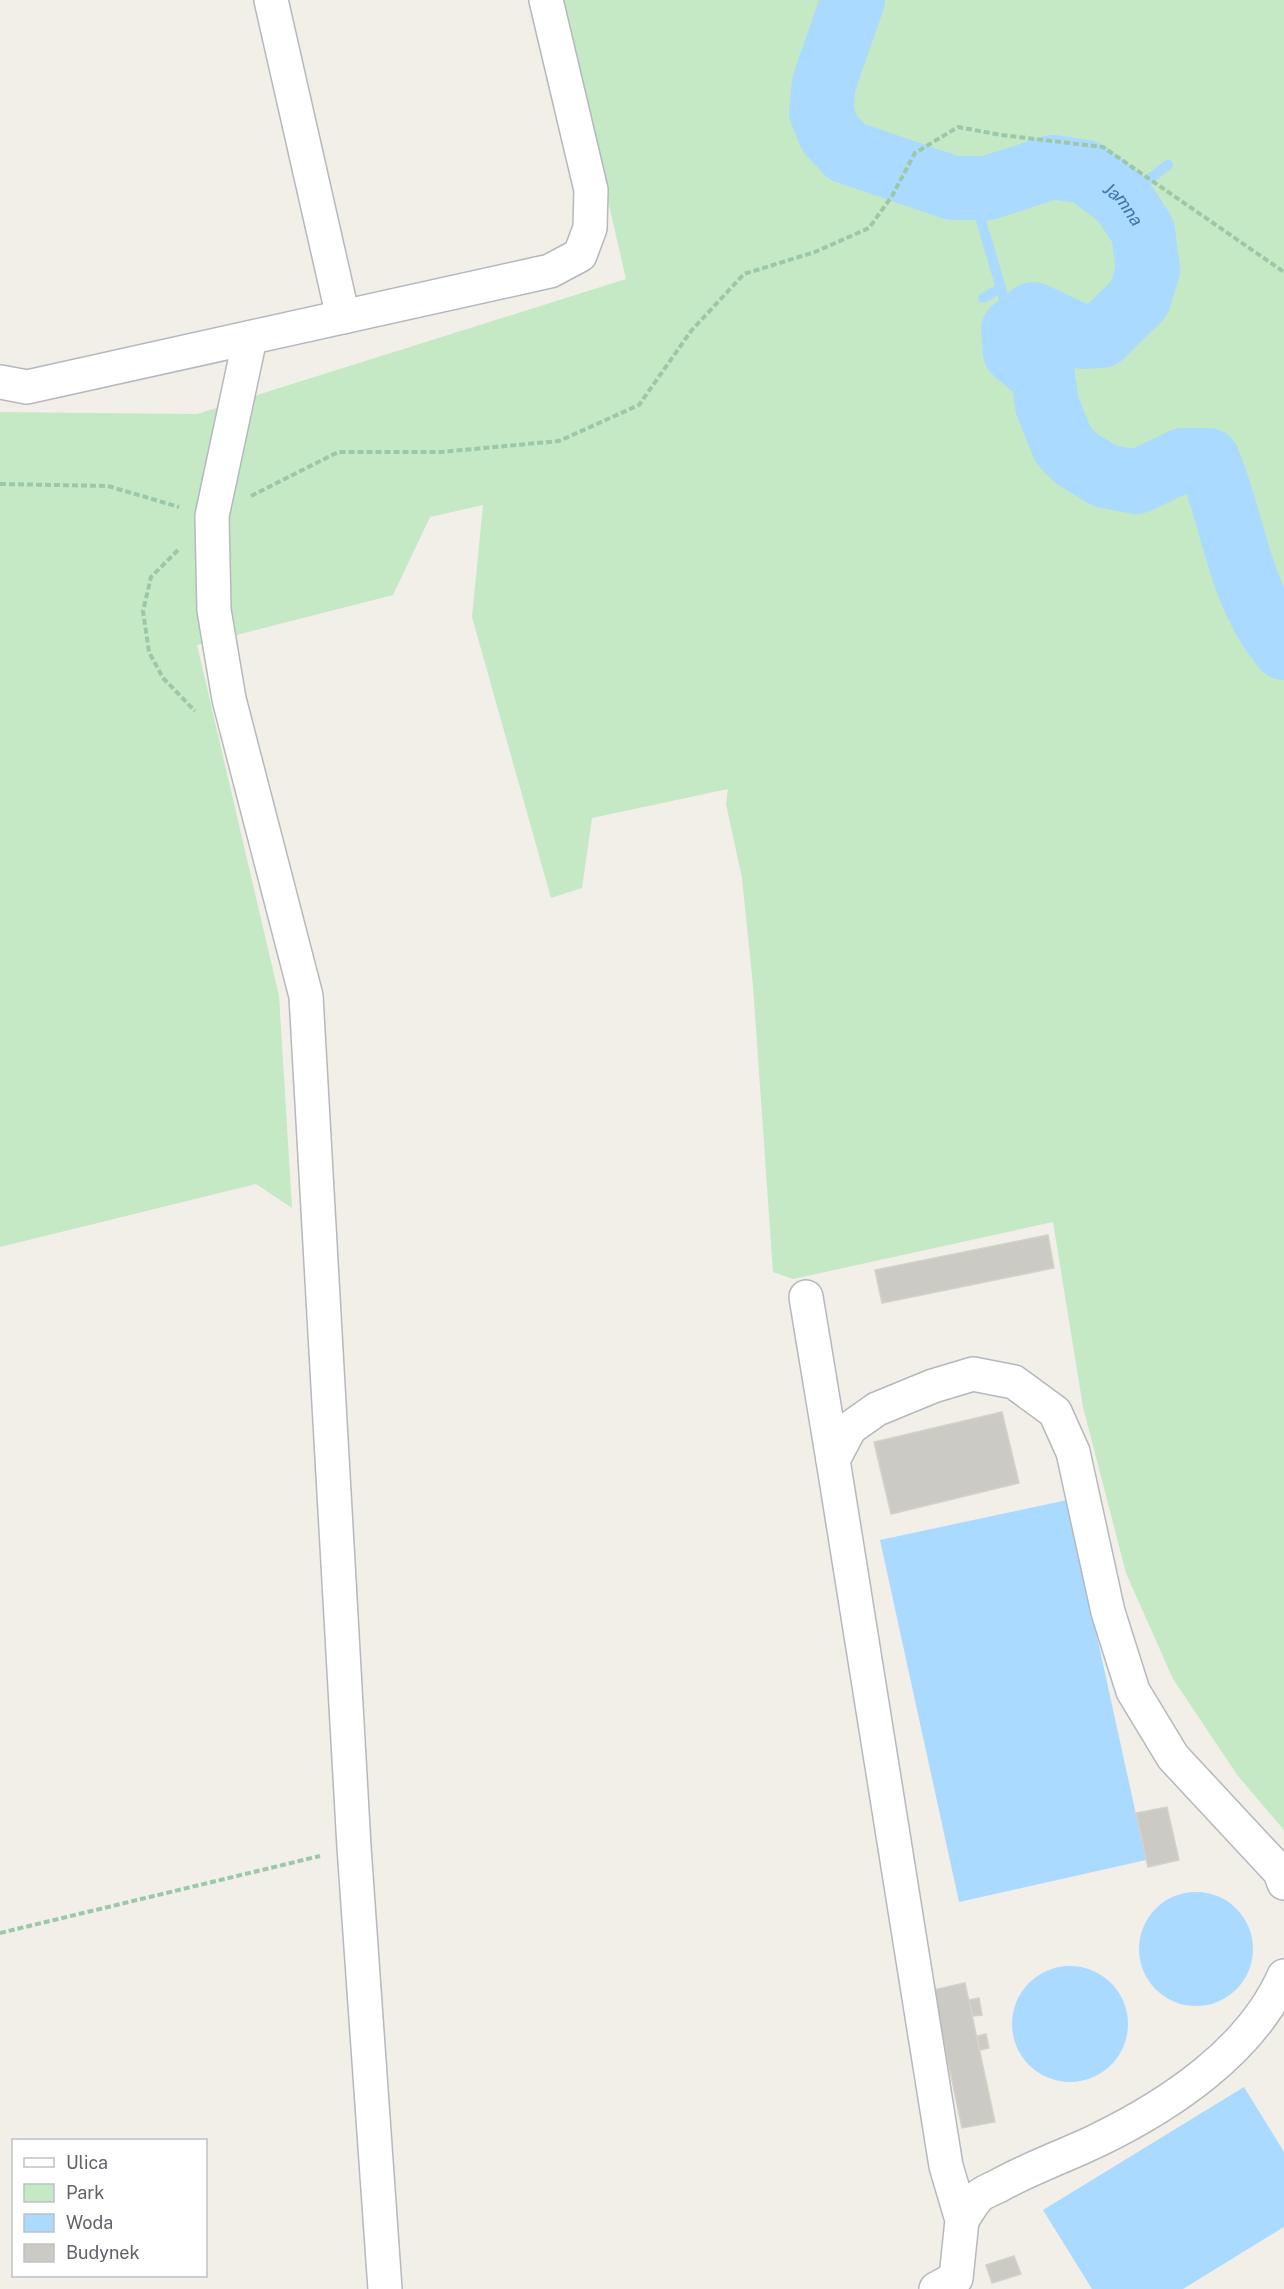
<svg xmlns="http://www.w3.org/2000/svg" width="1284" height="2289" viewBox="0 0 1284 2289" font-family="'Public Sans',sans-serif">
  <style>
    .green { fill: #c5e8c5 }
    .water { fill: #aadaff }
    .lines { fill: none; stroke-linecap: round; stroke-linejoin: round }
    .stream { stroke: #aadaff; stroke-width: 10 }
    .river { stroke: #aadaff; stroke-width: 64 }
    .building { fill: #cccac5; stroke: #d6d1c6; stroke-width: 1.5 }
    .minor-casing { stroke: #b5b8bc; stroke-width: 36 }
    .path { stroke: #9cc7a9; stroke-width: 4; stroke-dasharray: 6 3; stroke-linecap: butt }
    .minor { stroke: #fff; stroke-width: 33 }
    .labels { text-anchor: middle; stroke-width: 4.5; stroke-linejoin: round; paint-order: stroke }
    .water-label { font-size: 18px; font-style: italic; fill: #4174aa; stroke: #fff }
  </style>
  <rect width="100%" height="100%" fill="#f1efe8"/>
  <!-- green -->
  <path class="green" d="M562,0H1284V1830L1238,1776L1173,1679L1126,1573L1083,1407L1053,1222L793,1279L773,1272L753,986L742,878L726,804L728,789L592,818L582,888L551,898L472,617L483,505L430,517L393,595L197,645L279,996L292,1208L256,1184L0,1247V412L197,414L626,279Z"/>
  <!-- water -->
  <g class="water">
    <path d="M1067,1500L1146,1860L959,1902L880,1540Z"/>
    <circle cx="1196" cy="1949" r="57"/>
    <circle cx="1070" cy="2024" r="58"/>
    <path d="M1244,2087L1284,2152V2227L1183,2289H1092L1043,2210Z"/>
  </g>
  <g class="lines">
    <!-- stream -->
    <g class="stream">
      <path d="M972,189L1013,330"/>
      <path d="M1122,199L1168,165"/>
      <path d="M983,298L1001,288"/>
    </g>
    <!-- river -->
    <path class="river" id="s1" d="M853,0L824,83L821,112L830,134L847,152L953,188H988L1052,167L1086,172L1122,199L1143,231L1148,270L1139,299L1101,336L1082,337L1033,314L1013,330L1015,352L1043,375L1047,405L1063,445L1077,459L1105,476L1137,482L1183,460H1208C1235,524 1238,593 1284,648"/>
  </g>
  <!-- building -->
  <g class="building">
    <path d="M1048,1235L1054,1268L882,1303L875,1270Z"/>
    <path d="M1002,1412L1019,1483L891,1514L874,1442Z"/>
    <path d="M1167,1807L1179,1860L1148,1867L1136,1813Z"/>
    <path d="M965,1983L995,2122L962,2128L933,1990Z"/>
    <path d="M979,1998L982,2015L973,2016L969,2000Z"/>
    <path d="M986,2034L989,2048L980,2050L977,2036Z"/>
    <path d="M1014,2256L1021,2274L992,2283L986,2265Z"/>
  </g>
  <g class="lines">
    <defs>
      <g id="minor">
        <path d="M271,0L343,317"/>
        <path d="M250,338L212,516L214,610L229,699L306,996L354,1847L385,2289"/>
        <path d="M0,382L27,387L550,271L580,255L590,228L591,190L546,0"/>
        <path d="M806,1297L833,1460"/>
        <path d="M962,2220C967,2213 972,2203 978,2197C983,2192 992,2189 998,2186C1030,2168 1065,2156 1098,2140C1170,2105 1251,2051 1284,1976"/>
        <path d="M936,2289L956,2278L962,2220L946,2166L833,1460L850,1428L877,1409L933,1386L973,1374L1014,1382L1055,1412L1073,1452L1108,1612L1133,1691L1173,1757L1280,1872L1284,1883"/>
      </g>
    </defs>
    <!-- minor casing -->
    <use href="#minor" class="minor-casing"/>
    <!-- path -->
    <g class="path">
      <path d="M0,484L108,486L179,507"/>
      <path d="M251,496L338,452H441L559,441L639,405L691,331L744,274L815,252L869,228L892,196L915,153L958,127L1001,135L1103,147L1284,272"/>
      <path d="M178,550L151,577L143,611L149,652L163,678L195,711"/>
      <path d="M0,1933L320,1856"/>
    </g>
    <!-- minor -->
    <use href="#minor" class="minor"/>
  </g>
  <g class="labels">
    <!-- water labels -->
    <g class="water-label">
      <text dy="6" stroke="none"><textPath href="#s1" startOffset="464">Jamna</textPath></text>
    </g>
  </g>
  <!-- legend -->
  <rect x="12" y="2139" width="195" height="138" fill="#ffffff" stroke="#bfc1c3" stroke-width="1.5"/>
  <rect x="24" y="2158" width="30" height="9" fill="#ffffff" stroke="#bfc1c3" stroke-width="1.5"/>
  <text x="66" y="2169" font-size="18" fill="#5f6368">Ulica</text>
  <rect x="24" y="2184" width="30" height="18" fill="#c5e8c5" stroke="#bfc1c3" stroke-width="1.5"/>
  <text x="66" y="2199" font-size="18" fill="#5f6368">Park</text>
  <rect x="24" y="2214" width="30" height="18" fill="#aadaff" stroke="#bfc1c3" stroke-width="1.5"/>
  <text x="66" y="2229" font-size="18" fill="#5f6368">Woda</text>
  <rect x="24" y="2244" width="30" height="18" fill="#cccac5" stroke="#bfc1c3" stroke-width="1.5"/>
  <text x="66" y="2259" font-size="18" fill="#5f6368">Budynek</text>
</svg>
